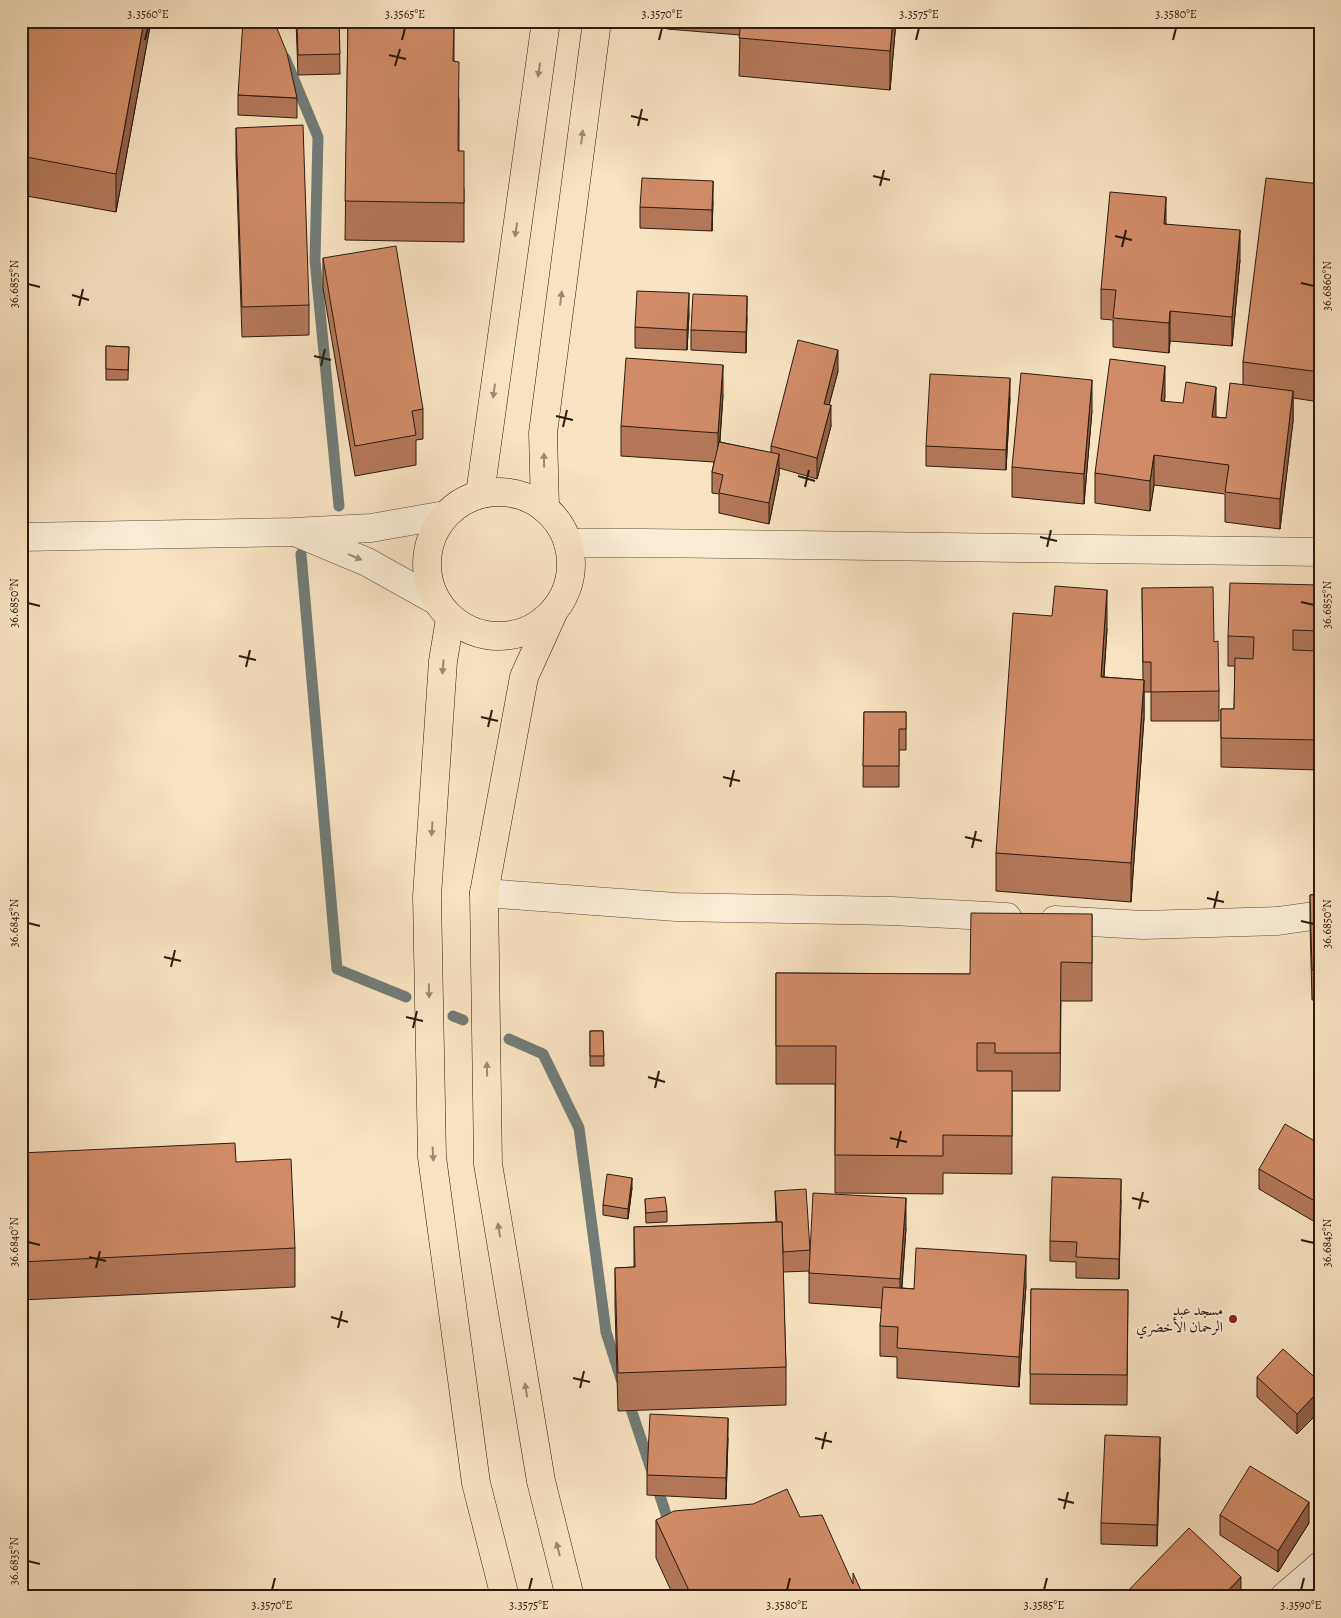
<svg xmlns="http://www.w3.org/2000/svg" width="1341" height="1618" viewBox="0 0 1341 1618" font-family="Alegreya,Amiri,serif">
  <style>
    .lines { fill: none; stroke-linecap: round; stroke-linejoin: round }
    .stream { stroke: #727c78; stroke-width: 11 }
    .minor-casing { stroke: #5e4d3c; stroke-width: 29 }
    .highway-casing { stroke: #2b1b10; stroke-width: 29 }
    .minor { stroke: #faedd7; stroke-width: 28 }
    .highway { stroke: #f8e4c1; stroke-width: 28 }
    .wall { fill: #b47859; stroke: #2b1b10 }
    .shaded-wall { fill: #926248; stroke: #2b1b10 }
    .building { fill: #d18c67; stroke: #2b1b10 }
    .oneway { fill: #9c8a71 }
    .oneway2 { fill: #9d8e7d }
    .ticks { fill: none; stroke: #2b1b10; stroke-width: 2 }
    .poi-dot { fill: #8f2418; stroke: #faedd7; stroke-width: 2 }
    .labels { text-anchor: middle; stroke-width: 4; stroke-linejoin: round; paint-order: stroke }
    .poi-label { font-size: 15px; fill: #2b1b10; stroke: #faedd7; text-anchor: end }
    .neatline { fill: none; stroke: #2b1b10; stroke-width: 2 }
    .ticks-label { font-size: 12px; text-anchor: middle; fill: #2b1b10 }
  </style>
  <rect width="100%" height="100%" fill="#f8e4c1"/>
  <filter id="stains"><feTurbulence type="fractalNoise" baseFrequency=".004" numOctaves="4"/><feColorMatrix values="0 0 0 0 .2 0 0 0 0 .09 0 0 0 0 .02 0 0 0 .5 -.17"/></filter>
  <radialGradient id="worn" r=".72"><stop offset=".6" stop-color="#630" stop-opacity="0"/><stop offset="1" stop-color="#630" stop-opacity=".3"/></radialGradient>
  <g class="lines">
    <!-- stream -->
    <g class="stream">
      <path d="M285,58L318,137L315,260L339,506"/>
      <path d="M301,554L337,969L406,997"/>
      <path d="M453,1016L463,1020"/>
      <path d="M509,1039L543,1054L579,1128L606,1332L621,1379"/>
      <path d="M627,1397L671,1529"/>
    </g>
    <defs>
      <g id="minor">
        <path d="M300,534L367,562L435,600"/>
        <path d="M21,537L294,532L371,528L445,515"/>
        <path d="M568,543H644L1320,552"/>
        <path d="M484,893L676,907L892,911L1007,917"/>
        <path d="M1055,920L1143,925L1278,921L1320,915"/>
        <path d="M1284,1597L1320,1566"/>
      </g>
      <g id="highway">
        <circle cx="499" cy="564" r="72"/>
        <path d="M480,494L546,21"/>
        <path d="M545,508L543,433L597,21"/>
        <path d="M553,613L524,677L484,893L488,1164L541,1481L570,1597"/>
        <path d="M450,619L443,661L427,896L432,1157L476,1483L505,1597"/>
      </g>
    </defs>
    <!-- minor casing -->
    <use href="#minor" class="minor-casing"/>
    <!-- highway casing -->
    <use href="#highway" class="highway-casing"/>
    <!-- minor -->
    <use href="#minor" class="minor"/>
    <!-- highway -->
    <use href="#highway" class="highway"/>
  </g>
  <!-- wall -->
  <g class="wall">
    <path d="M21,21H151L116,212L21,195Z"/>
    <path d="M296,21H339L340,74L298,75Z"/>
    <path d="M348,21H454V62L459,100V151L464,190V242L345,240Z"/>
    <path d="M667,21H896L890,90L739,76L740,35L667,29Z"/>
    <path d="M238,95L297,98V118L238,115Z"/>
    <path d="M236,128L309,305V335L242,337L236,157Z"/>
    <path d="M1320,184V402L1293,398V421L1280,529L1225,522V494L1154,485L1150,511L1095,503V473L1165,396L1164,401L1216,417L1226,418L1243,385V362Z"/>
    <path d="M713,201L712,231L640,228V207Z"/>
    <path d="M1166,224L1240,260L1232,346L1170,341L1169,353L1113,347V320L1101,319V289Z"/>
    <path d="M323,258L423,409V439L416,440V465L355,476L323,288Z"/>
    <path d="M689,314L687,350L635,348V327Z"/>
    <path d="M747,317L746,353L691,350V330Z"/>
    <path d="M106,346L129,347L128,380H106Z"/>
    <path d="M838,371L829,405L831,426L817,479L779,468V475L769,524L719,513V494L712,493V472L714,462L621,456V426L723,395L720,442L771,453V446Z"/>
    <path d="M1010,398L1006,470L926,466V446Z"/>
    <path d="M1092,410L1084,504L1012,497V467Z"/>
    <path d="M1320,585V704L1318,770L1221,767V709H1234L1235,666H1228V636Z"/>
    <path d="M1142,588L1214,642L1219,691V721H1151V692H1144V718L1131,902L996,891V853L1107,629L1104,677L1143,680Z"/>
    <path d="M864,712H906V750H899V787H863Z"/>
    <path d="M1320,894V999L1312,1000L1310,924V895Z"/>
    <path d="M1092,914V1001H1061L1060,1091H1012V1174L943,1173V1194L835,1193V1084H776V973L970,974Z"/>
    <path d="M590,1031H603L604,1066H590Z"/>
    <path d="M1320,1144V1225L1259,1189V1169Z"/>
    <path d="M21,1153L236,1162L295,1248V1287L21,1300Z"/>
    <path d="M632,1188L628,1219L603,1215V1205Z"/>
    <path d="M775,1191L810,1250L906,1228L902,1288L914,1289L1026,1285L1019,1387L897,1378V1357L880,1356V1326L882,1308L809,1303V1271L783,1272L786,1367V1405L618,1411L615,1306V1268L634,1267V1227L776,1222Z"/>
    <path d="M645,1199L667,1211V1222L646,1223Z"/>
    <path d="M1121,1200L1119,1279L1076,1278V1262L1050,1261V1241Z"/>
    <path d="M1031,1289L1128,1290L1127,1405L1030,1404Z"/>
    <path d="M1257,1377L1320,1382L1297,1434L1257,1397Z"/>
    <path d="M728,1438L726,1499L647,1495V1475Z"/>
    <path d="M1160,1458L1157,1546L1101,1544V1523Z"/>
    <path d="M1220,1515L1309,1523L1278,1572L1220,1535Z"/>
    <path d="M800,1517L864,1597H674L656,1558V1520Z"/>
  </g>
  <!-- shaded-wall -->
  <g class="shaded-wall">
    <path d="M144,21H151L116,212V174Z"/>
    <path d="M893,21H896L890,90V51Z"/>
    <path d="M713,181V201L712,231V210Z"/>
    <path d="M1166,197V227L1164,224Z"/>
    <path d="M1240,230V260L1232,346V317Z"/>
    <path d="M689,293V314L687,350V330Z"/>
    <path d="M747,296V317L746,353V332Z"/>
    <path d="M1170,311V341L1169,353V323Z"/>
    <path d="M838,350V371L824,424V404Z"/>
    <path d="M723,365V395L718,463V433Z"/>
    <path d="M1165,366V396L1161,431V401Z"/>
    <path d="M1010,378V398L1006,470V450Z"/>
    <path d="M1092,380V410L1084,504V474Z"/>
    <path d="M1216,387V416L1212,447V417Z"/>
    <path d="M1293,391V421L1280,529V499Z"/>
    <path d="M831,405V426L817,479V458Z"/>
    <path d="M779,454V475L769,524V503Z"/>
    <path d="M1154,455V485L1150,511V481Z"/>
    <path d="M1107,590V629L1101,715V677Z"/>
    <path d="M1320,674V704L1318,770V740Z"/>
    <path d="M1144,680V718L1131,902V863Z"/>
    <path d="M632,1178V1188L628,1219V1209Z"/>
    <path d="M1121,1179V1200L1119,1279V1259Z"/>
    <path d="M906,1198V1228L900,1309V1279Z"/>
    <path d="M1026,1255V1285L1019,1387V1357Z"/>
    <path d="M1320,1390V1411L1297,1434V1414Z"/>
    <path d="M728,1418V1438L726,1499V1478Z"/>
    <path d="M1160,1437V1458L1157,1546V1525Z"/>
    <path d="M1309,1502V1523L1278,1572V1551Z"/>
    <path d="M1241,1577V1597H1222Z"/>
  </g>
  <!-- building -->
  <g class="building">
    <path d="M21,21H144L116,174L21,156Z"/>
    <path d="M243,21H274L287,53L297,98L238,95Z"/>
    <path d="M297,21H339L340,54L298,55Z"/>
    <path d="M348,21H454L453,61L459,62L458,151H464V203L345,201Z"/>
    <path d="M741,21H893L890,51L739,38Z"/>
    <path d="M303,125L309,305L242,307L236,128Z"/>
    <path d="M642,178L713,181L712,210L640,207Z"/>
    <path d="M1266,178L1320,184V372L1243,362Z"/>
    <path d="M1110,192L1166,197L1164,224L1240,230L1232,317L1170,311L1169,323L1113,318L1116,290L1101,289Z"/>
    <path d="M396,246L423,409L412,411L416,435L355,446L323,258Z"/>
    <path d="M637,291L689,293L687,330L635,327Z"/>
    <path d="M693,294L747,296L746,332L691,330Z"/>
    <path d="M798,340L838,350L824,404L831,405L817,458L771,446Z"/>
    <path d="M106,346L129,347L128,370L106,369Z"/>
    <path d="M626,358L723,365L718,433L621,426Z"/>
    <path d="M1110,359L1165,366L1161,401L1183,403L1186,382L1216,387L1212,417L1226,418L1230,383L1293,391L1280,499L1225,492L1229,465L1154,455L1150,481L1095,473Z"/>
    <path d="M1021,373L1092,380L1084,474L1012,467Z"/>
    <path d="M930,374L1010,378L1006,450L926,446Z"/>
    <path d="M719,442L779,454L769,503L719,493L723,475L712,472Z"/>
    <path d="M1230,583L1320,585V631L1293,630V650L1320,651L1318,740L1221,738V709H1234L1235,658L1253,659L1254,637L1228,636Z"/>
    <path d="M1055,586L1107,590L1101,677L1144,680L1131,863L996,853L1013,613L1052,616Z"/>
    <path d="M1213,587L1214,642L1218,641L1219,691L1151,692V662H1143L1142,588Z"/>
    <path d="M864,712H906V729H899V766H863Z"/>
    <path d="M1320,894V970H1312L1310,895Z"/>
    <path d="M971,913L1092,914V963L1061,962L1060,1053H995V1043H977V1071H1012V1136L943,1135V1156L835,1155L836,1046H776V973L970,974Z"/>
    <path d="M590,1031H603L604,1056H590Z"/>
    <path d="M1285,1124L1320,1144V1204L1259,1169Z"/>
    <path d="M235,1143L236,1162L291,1159L295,1248L21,1262V1153Z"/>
    <path d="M607,1174L632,1178L628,1209L603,1205Z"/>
    <path d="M1052,1177L1121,1179L1119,1259L1076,1257L1077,1242L1050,1241Z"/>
    <path d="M806,1189L810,1250L783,1252L782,1222H777L775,1191Z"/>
    <path d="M813,1193L906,1198L900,1279L809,1273Z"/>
    <path d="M665,1197L667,1211L646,1213L645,1199Z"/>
    <path d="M782,1222L786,1367L618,1373L615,1268L635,1267L634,1227Z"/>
    <path d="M916,1248L1026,1255L1019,1357L897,1348L898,1327L880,1326L883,1287L914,1289Z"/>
    <path d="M1031,1289L1128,1290L1127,1375L1030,1374Z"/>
    <path d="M1283,1349L1320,1382V1390L1297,1414L1257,1377Z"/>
    <path d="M650,1414L728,1418L726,1478L647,1475Z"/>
    <path d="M1105,1435L1160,1437L1157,1525L1101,1523Z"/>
    <path d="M1250,1466L1309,1502L1278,1551L1220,1515Z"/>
    <path d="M787,1489L800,1517L822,1515L853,1584V1573L864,1597H692L656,1520L674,1511L753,1504Z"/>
    <path d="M1189,1528L1241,1577L1222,1597H1122Z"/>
  </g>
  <!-- one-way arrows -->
  <defs><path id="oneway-solid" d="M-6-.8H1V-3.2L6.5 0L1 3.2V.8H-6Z" transform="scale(1.25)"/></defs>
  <g class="oneway">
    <use href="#oneway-solid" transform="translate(539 70) rotate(98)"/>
    <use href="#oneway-solid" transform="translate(582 137) rotate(-83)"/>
    <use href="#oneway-solid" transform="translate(516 230) rotate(98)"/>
    <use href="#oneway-solid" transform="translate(561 298) rotate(-83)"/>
    <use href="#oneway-solid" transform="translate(494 391) rotate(98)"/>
    <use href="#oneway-solid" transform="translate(544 460) rotate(-91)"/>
    <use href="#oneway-solid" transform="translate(443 667) rotate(95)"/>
    <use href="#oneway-solid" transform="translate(432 829) rotate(94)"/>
    <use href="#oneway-solid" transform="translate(429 991) rotate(89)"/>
    <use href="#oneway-solid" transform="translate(487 1069) rotate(-91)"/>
    <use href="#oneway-solid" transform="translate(433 1154) rotate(87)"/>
    <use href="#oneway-solid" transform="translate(499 1230) rotate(-99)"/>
    <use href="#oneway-solid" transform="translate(526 1390) rotate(-99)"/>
    <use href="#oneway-solid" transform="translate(558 1549) rotate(-104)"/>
  </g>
  <use class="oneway2" href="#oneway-solid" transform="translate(355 557) rotate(23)"/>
  <!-- ticks -->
  <path class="ticks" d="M145,40L148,28M402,40L405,28M659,40L662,28M916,40L919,28M1173,40L1176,28M389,55L406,59M395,66L400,49M631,116L648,120M638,126L642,109M873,176L890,180M880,186L884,170M1115,236L1132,240M1122,247L1126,230M1301,283L1314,286M28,284L40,287M72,295L89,300M79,306L83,289M314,356L331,360M321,366L325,349M556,416L573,420M563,427L567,410M798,476L815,481M805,487L809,470M1040,537L1057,541M1047,547L1051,530M1301,602L1314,605M28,603L40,606M239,656L256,660M246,667L250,650M481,717L498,721M488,727L492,710M723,777L740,781M730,787L734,770M965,837L982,841M972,848L976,831M1207,898L1224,902M1214,908L1218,891M1301,921L1314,924M28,923L40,926M164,957L181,961M171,967L175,950M406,1017L423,1021M413,1028L417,1011M648,1077L665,1082M655,1088L659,1071M890,1138L907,1142M897,1148L901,1131M1132,1198L1149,1202M1139,1209L1143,1192M1301,1240L1314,1243M28,1242L40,1245M89,1257L106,1261M96,1268L100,1251M331,1317L348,1322M338,1328L342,1311M573,1378L590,1382M580,1388L584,1371M815,1438L832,1442M822,1449L826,1432M1058,1499L1074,1503M1064,1509L1068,1492M28,1561L40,1564M272,1590L275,1578M529,1590L532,1578M787,1590L790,1578M1044,1590L1047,1578M1301,1590L1304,1578"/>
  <!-- markers -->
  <circle class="poi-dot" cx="1233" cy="1319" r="5"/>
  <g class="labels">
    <!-- poi labels -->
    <g class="poi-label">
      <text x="1223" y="1315">مسجد عبد<tspan x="1223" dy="17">الرحمان الأخضري</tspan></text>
    </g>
  </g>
  <!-- margin -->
  <rect width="1341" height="1618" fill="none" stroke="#f8e4c1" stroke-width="55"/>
  <rect x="28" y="28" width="1286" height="1562" class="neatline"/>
  <g class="ticks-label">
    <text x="148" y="18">3.3560°E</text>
    <text x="405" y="18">3.3565°E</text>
    <text x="662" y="18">3.3570°E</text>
    <text x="919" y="18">3.3575°E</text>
    <text x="1176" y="18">3.3580°E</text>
    <text transform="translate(14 284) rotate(-90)" y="4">36.6855°N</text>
    <text transform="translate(1327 286) rotate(-90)" y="4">36.6860°N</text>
    <text transform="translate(14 603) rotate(-90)" y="4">36.6850°N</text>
    <text transform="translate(1327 605) rotate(-90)" y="4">36.6855°N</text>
    <text transform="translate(14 923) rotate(-90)" y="4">36.6845°N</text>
    <text transform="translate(1327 924) rotate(-90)" y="4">36.6850°N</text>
    <text transform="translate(14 1242) rotate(-90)" y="4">36.6840°N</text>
    <text transform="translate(1327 1243) rotate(-90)" y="4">36.6845°N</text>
    <text transform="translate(14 1561) rotate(-90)" y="4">36.6835°N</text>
    <text x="272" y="1609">3.3570°E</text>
    <text x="529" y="1609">3.3575°E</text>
    <text x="787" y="1609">3.3580°E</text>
    <text x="1044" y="1609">3.3585°E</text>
    <text x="1301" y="1609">3.3590°E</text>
  </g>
  <rect width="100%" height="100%" filter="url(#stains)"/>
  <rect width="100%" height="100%" fill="url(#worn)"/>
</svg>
